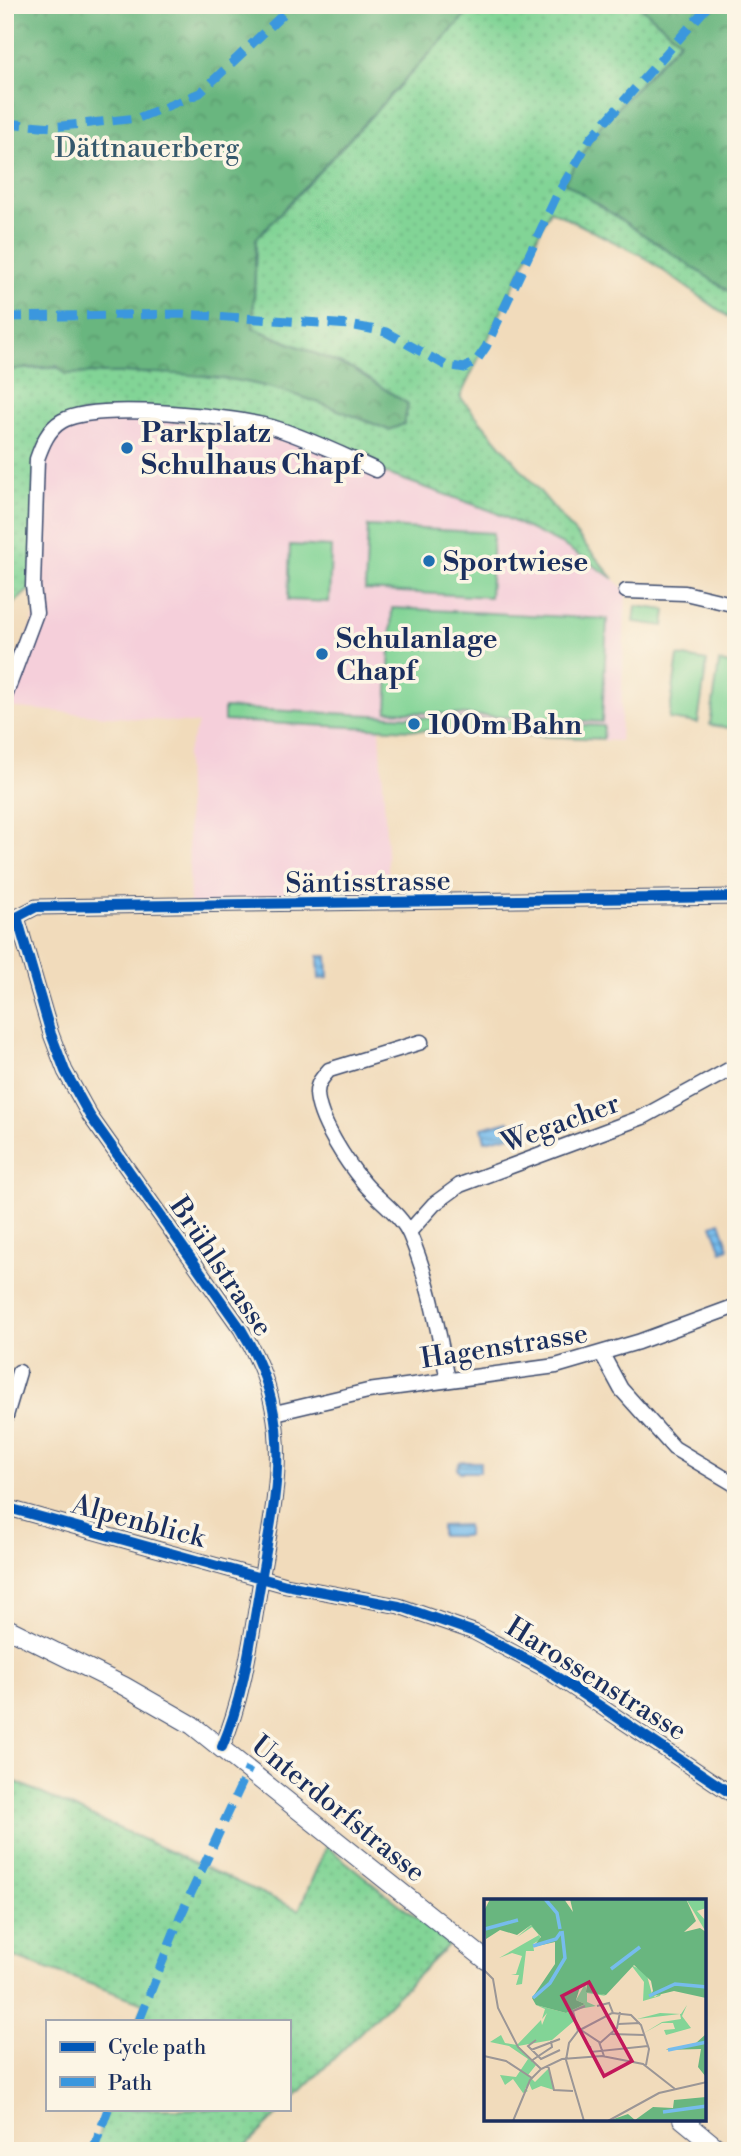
<svg xmlns="http://www.w3.org/2000/svg" width="741" height="2156" viewBox="0 0 741 2156" font-family="'Libre Bodoni',serif">
  <style>
    .built { fill: #f5cfda }
    .grass { fill: url(#grass-dots); stroke: #4e827a; stroke-width: 2 }
    .forest { fill: url(#forest-crowns); stroke: #42726e; stroke-width: 2 }
    .garden { fill: #82d496; stroke: #4e827a; stroke-width: 2 }
    .water { fill: url(#water-rules); stroke: #4876a6; stroke-width: 2 }
    .lines { fill: none; stroke-linecap: round; stroke-linejoin: round }
    .minor-casing { stroke: #3b496c; stroke-width: 17 }
    .tertiary-casing { stroke: #3b496c; stroke-width: 20 }
    .minor { stroke: #fff; stroke-width: 14 }
    .tertiary { stroke: #fff; stroke-width: 18 }
    .quiet { stroke: #3a97de; stroke-width: 9; stroke-dasharray: 18 9; stroke-linecap: butt }
    .cycleway-casing { stroke: #fcf5e5; stroke-width: 15 }
    .cycleway { stroke: #0057b8; stroke-width: 10 }
    .poi-dot { fill: #1f6fb2; stroke: #fcf5e5; stroke-width: 2.5 }
    .labels { text-anchor: middle; stroke-width: 7; stroke-linejoin: round; paint-order: stroke }
    .park-label { font-size: 28px; fill: #35586c; stroke: #fcf5e5 }
    .poi-label { font-size: 28px; font-weight: bold; fill: #1b2f5e; stroke: #fcf5e5; text-anchor: start }
    .street-label { font-size: 28px; fill: #1b2f5e; stroke: #fcf5e5 }
    .inset-river { fill: none; stroke: #76bced; stroke-width: 3.5 }
    .inset-road { fill: none; stroke: #9b9696; stroke-width: 2 }
    .view { fill: #c2185b; fill-opacity: 0.15; stroke: #c2185b; stroke-width: 3.5 }
    .inset-edge { fill: none; stroke: #1b2f5e; stroke-width: 3.5 }
  </style>
  <defs>
    <pattern id="grass-dots" width="8" height="8" patternUnits="userSpaceOnUse" patternTransform="scale(1.75)"><rect width="8" height="8" fill="#82d496"/><path d="M2 2h.1M6 6h.1" fill="none" stroke="#70b684" stroke-width="1.8" stroke-linecap="round"/></pattern>
    <pattern id="forest-crowns" width="20" height="18" patternUnits="userSpaceOnUse" patternTransform="scale(1.75)"><rect width="20" height="18" fill="#69b67f"/><path d="M2 6a3 3 0 1 1 6 0M12 15a3 3 0 1 1 6 0" fill="none" stroke="#56946b"/></pattern>
    <pattern id="water-rules" width="6" height="5" patternUnits="userSpaceOnUse" patternTransform="scale(1.75)"><rect width="6" height="5" fill="#76bced"/><path d="M0 2.5h6" fill="none" stroke="#6099c3"/></pattern>
  </defs>
  <rect width="100%" height="100%" fill="#fcf5e5"/>
  <filter id="ink" filterUnits="userSpaceOnUse"><feTurbulence type="fractalNoise" baseFrequency=".0143" numOctaves="2"/><feDisplacementMap in="SourceGraphic" scale="14" xChannelSelector="R" yChannelSelector="G"/><feConvolveMatrix kernelMatrix="1 2 1 2 8 2 1 2 1" color-interpolation-filters="sRGB"/></filter>
  <filter id="wash" filterUnits="userSpaceOnUse"><feTurbulence type="fractalNoise" baseFrequency=".00686" numOctaves="4" result="noise"/><feDisplacementMap in="SourceGraphic" scale="28" xChannelSelector="R" yChannelSelector="G"/><feGaussianBlur stdDeviation="1.57" result="paint"/><feColorMatrix in="noise" values="0 0 0 0 0 0 0 0 0 0 0 0 0 0 0 0 0 1.4 0 .05"/><feComposite in="paint" operator="in"/></filter>
  <g filter="url(#wash)">
    <rect width="100%" height="100%" fill="#f1dbbb"/>
    <!-- built -->
    <path class="built" d="M81,413L236,419L492,511L563,545L614,579L626,591L620,741L380,729L390,903L190,906L186,755L198,724L5,707V696L36,613L44,440Z"/>
    <!-- grass -->
    <g class="grass">
      <path d="M475,5H639L680,41L601,125L565,182L736,296V322L641,255L550,210L460,397L614,579L563,545L492,511L376,470L276,428L81,413L44,440L33,586L5,612V370C85,365 168,368 246,382C295,391 342,411 388,430L404,424L408,404L353,369L253,328L256,239Z"/>
      <path d="M5,1777L299,1910L326,1846L449,1944L289,2103V2021H138L144,2003L5,1954Z"/>
      <path d="M108,2109H283L241,2151H93Z"/>
    </g>
    <!-- forest -->
    <g class="forest">
      <path d="M5,5H475L256,239L253,328L353,369L408,404L404,424L389,430C342,411 296,392 246,382C186,371 126,372 65,374L57,366L5,370Z"/>
      <path d="M639,5H736V296L564,182L601,125L680,41Z"/>
    </g>
    <!-- garden -->
    <g class="garden">
      <path d="M368,526L493,533L490,597L365,590Z"/>
      <path d="M290,545L331,547L329,602L288,600Z"/>
      <path d="M636,606L666,610L664,626L634,622Z"/>
      <path d="M392,608L607,619L602,722L387,711Z"/>
      <path d="M678,656L707,661L698,723L669,719Z"/>
      <path d="M719,662L736,665V729L710,725Z"/>
      <path d="M224,708L604,726L603,739L224,721Z"/>
    </g>
    <!-- water -->
    <g class="water">
      <path d="M318,956H327L328,978L319,979Z"/>
      <path d="M509,1121L515,1134L485,1141L482,1128Z"/>
      <path d="M720,1222L729,1248L722,1251L712,1225Z"/>
      <path d="M460,1462H480V1472H460L457,1468Z"/>
      <path d="M467,1525V1536H441V1526Z"/>
    </g>
  </g>
  <g filter="url(#ink)">
    <g class="lines">
      <defs>
        <g id="minor">
          <path d="M626,591L685,593L736,605"/>
          <path d="M5,696L36,613L33,586L37,459C42,445 48,429 62,421C96,401 239,416 278,429C312,440 344,456 376,470"/>
          <path d="M17,917L51,1034L65,1071L90,1116L241,1329C298,1421 275,1494 259,1592C250,1645 243,1698 222,1747"/>
          <path d="M17,917L36,907L736,897"/>
          <path d="M421,1042L329,1070C323,1077 317,1083 317,1093C318,1120 347,1163 364,1183C378,1200 401,1214 410,1235C430,1282 438,1331 448,1380"/>
          <path d="M409,1232L434,1204L460,1185L643,1117L736,1066"/>
          <path d="M602,1354L621,1389L674,1448L736,1485"/>
          <path d="M275,1413L368,1391L556,1366L638,1342L736,1306"/>
          <path d="M5,1419L19,1372"/>
          <path d="M5,1507L286,1585L399,1606L474,1632L545,1669L736,1797"/>
        </g>
        <g id="tertiary">
          <path d="M5,1627L124,1686L192,1725L486,1960"/>
          <path d="M682,2119L721,2151"/>
        </g>
      </defs>
      <!-- minor casing -->
      <use href="#minor" class="minor-casing"/>
      <!-- tertiary casing -->
      <use href="#tertiary" class="tertiary-casing"/>
      <!-- minor -->
      <use href="#minor" class="minor"/>
      <!-- tertiary -->
      <use href="#tertiary" class="tertiary"/>
      <!-- quiet -->
      <g class="quiet">
        <path d="M5,123L52,127L138,118L200,93L293,5"/>
        <path d="M5,317L182,314L350,325L386,332L445,365L465,368L477,360L486,347L557,195L591,138L709,5"/>
        <path d="M139,2021L180,1917L249,1768"/>
        <path d="M93,2151L108,2109"/>
      </g>
      <defs>
        <g id="cycleway">
          <path d="M5,1507L286,1585L399,1606L474,1632L545,1669L736,1797"/>
          <path d="M222,1747C243,1698 250,1645 259,1592C275,1494 298,1421 241,1329L90,1116L65,1071L51,1034L17,917L36,907L736,897"/>
        </g>
      </defs>
      <!-- cycleway casing -->
      <use href="#cycleway" class="cycleway-casing"/>
      <!-- cycleway -->
      <use href="#cycleway" class="cycleway"/>
    </g>
  </g>
  <!-- markers -->
  <g class="poi-dot">
    <circle cx="127" cy="448" r="7"/>
    <circle cx="429" cy="561" r="7"/>
    <circle cx="322" cy="654" r="7"/>
    <circle cx="414" cy="724" r="7"/>
  </g>
  <g class="labels">
    <!-- park labels -->
    <g class="park-label">
      <text x="147" y="157">Dättnauerberg</text>
    </g>
    <!-- poi labels -->
    <g class="poi-label">
      <text x="141" y="442">Parkplatz<tspan x="141" dy="32">Schulhaus Chapf</tspan></text>
      <text x="443" y="571">Sportwiese</text>
      <text x="336" y="648">Schulanlage<tspan x="336" dy="32">Chapf</tspan></text>
      <text x="428" y="734">100m Bahn</text>
    </g>
    <!-- street labels -->
    <g class="street-label">
      <text transform="translate(368 881) rotate(-1)" y="10">Säntisstrasse</text>
      <text transform="translate(560 1122) rotate(-20)" y="10">Wegacher</text>
      <text transform="translate(222 1266) rotate(56)" y="10">Brühlstrasse</text>
      <text transform="translate(504 1345) rotate(-9)" y="10">Hagenstrasse</text>
      <text transform="translate(139 1520) rotate(15)" y="10">Alpenblick</text>
      <text transform="translate(597 1678) rotate(32)" y="10">Harossenstrasse</text>
      <text transform="translate(339 1808) rotate(39)" y="10">Unterdorfstrasse</text>
    </g>
  </g>
  <!-- overview -->
  <g transform="translate(484 1899)">
    <rect width="222" height="222" fill="#f1dbbb"/>
    <path d="M202,0H221L222,9L213,12L222,22V33ZM47,26L53,31L57,40L49,45L50,52H42L38,85L32,86L35,76H27L32,75L38,57L28,54L15,59L55,36L48,28L33,38ZM147,66L162,73L168,95L171,98L178,93L176,97L159,102L160,83ZM101,85L103,93L116,94L122,97L103,94V103L112,107L89,111L90,122L68,141L34,147L52,166L44,176L51,183L65,169L70,191L57,187L48,191L45,184L41,190L44,192L39,194L29,180L21,186L16,176L32,178L44,160L25,147L6,143L17,136L21,144L33,146L57,121L58,126L63,114L58,120L61,110L52,106L82,114L101,105L92,101ZM203,106L198,117L207,129L182,136L180,131L191,130L189,124H178L160,134L178,123L197,120L196,115L153,120L176,114L197,115Z" fill="#82d496"/>
    <path d="M6,0H80L89,13L86,0H202L212,22L200,33L216,29L222,33V99L190,92L165,98L169,92L167,82L150,66L122,96L102,93L103,85L96,88L92,101L101,105L82,114L52,106L48,99L71,65V43L49,48L57,38L47,26L33,36L16,31L2,40L0,12ZM222,135V178L214,168L217,150L181,151L212,144ZM222,198V222H124L144,215L151,221L169,208L189,209L190,201Z" fill="#69b67f"/>
    <path class="inset-river" d="M61,0L73,14L76,30M1,30L34,21M49,47L72,40L77,33M127,70L156,48M165,97L191,85L223,88M49,99L66,84L81,59L78,32M184,151L223,143M179,213L223,207"/>
    <path class="inset-road" d="M0,71L9,80L14,109L34,148L57,170M113,107L125,104L129,114M134,125L156,124M97,131L115,143L120,157M94,132L128,114L147,116L157,126L165,150L162,166M94,132L85,144L82,161L100,222M94,132L89,112L101,107M127,135L160,136M52,141L44,147L57,160L76,151M116,144L133,129L136,113M106,147L107,153L164,147M47,151L76,140M0,157L22,162L48,179M47,162L68,148L67,142M64,166L70,191L89,192M29,222L46,181L57,170L78,160L118,157L159,165L191,190M124,222L175,194L223,183"/>
    <path class="view" d="M105,83L148,162L120,177L78,97Z"/>
    <rect width="222" height="222" class="inset-edge"/>
  </g>
  <!-- margin -->
  <rect width="741" height="2156" fill="none" stroke="#fcf5e5" stroke-width="28"/>
  <!-- legend -->
  <rect x="46" y="2020" width="245" height="91" fill="#fcf5e5" stroke="#a2a6af" stroke-width="2"/>
  <rect x="60" y="2042" width="35" height="10" fill="#0057b8" stroke="#a2a6af" stroke-width="2"/>
  <text x="108" y="2054" font-size="21" fill="#1b2f5e">Cycle path</text>
  <rect x="60" y="2077" width="35" height="10" fill="#3a97de" stroke="#a2a6af" stroke-width="2"/>
  <text x="108" y="2090" font-size="21" fill="#1b2f5e">Path</text>
</svg>
